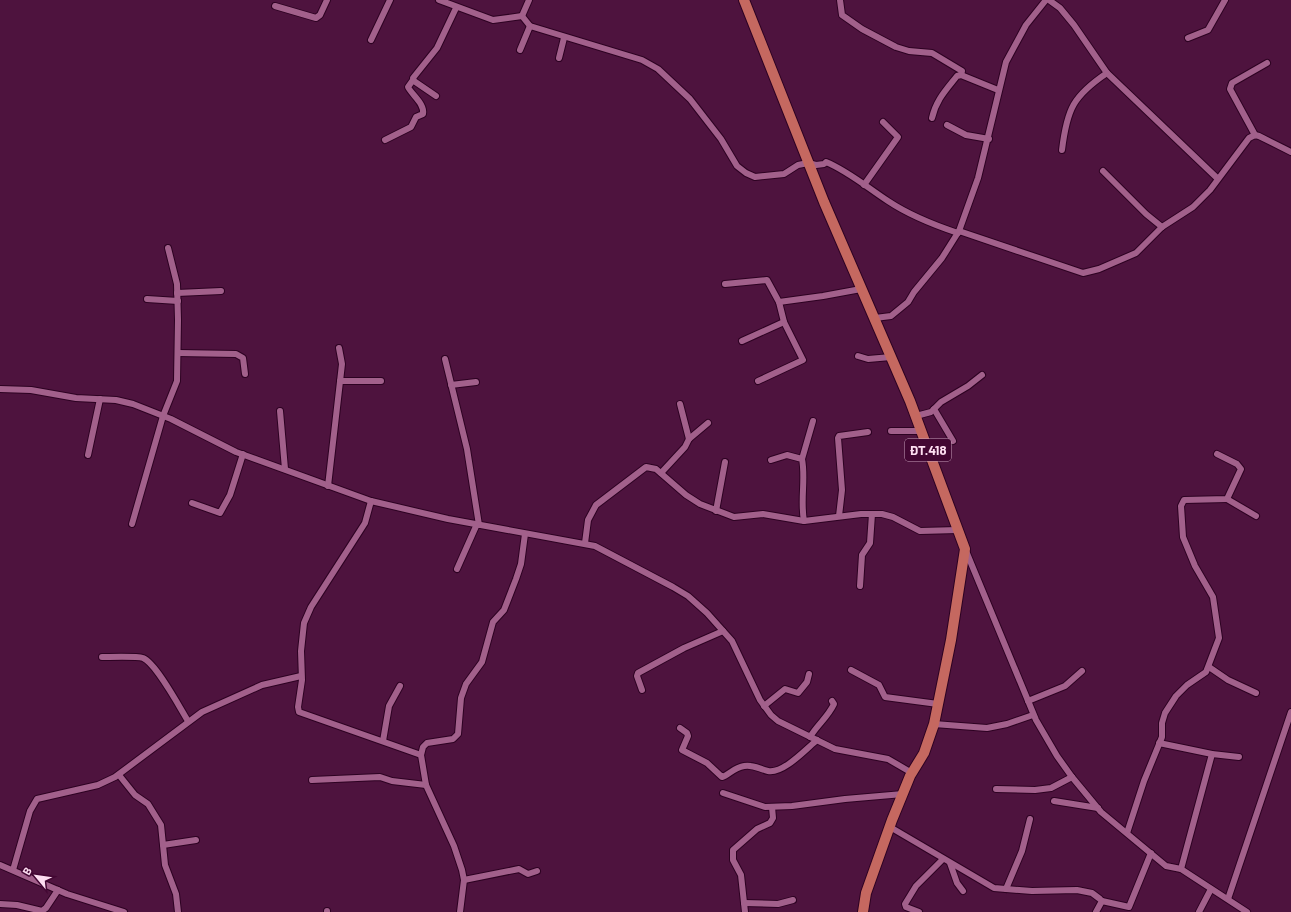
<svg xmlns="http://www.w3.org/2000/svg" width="1291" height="912" viewBox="0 0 1291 912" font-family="Barlow,sans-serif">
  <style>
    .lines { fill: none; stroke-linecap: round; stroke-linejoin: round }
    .minor-casing { stroke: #2d0222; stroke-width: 8 }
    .primary-casing { stroke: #2d0222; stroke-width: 12 }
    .minor { stroke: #a2608b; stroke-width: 6 }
    .primary { stroke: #c56860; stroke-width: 10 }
    .labels { text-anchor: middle; stroke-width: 3; stroke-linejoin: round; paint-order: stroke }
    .shield { fill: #430733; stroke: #c59eb8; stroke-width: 1 }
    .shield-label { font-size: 13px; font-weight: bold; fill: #fddef1 }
  </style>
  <rect width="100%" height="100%" fill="#4e133e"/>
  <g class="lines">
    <defs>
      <g id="minor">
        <path d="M439,0L493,20L522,16L530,26L642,60L658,69L690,99L721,139L737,166L746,173L755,177L784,174L798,165L808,163L816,165L824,164L826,162C848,171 868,188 888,201C909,215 934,225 958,233"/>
        <path d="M840,0L842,15L862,29L896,47L909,51L932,53L962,71L961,75"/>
        <path d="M1049,0L1060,8L1074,25L1107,73L1217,178"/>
        <path d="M275,6L316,18L320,15L327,0"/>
        <path d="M522,16L529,0"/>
        <path d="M1188,38L1208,30L1225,0"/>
        <path d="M371,40L390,0"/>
        <path d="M520,50L530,26"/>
        <path d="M559,58L564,38"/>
        <path d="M436,96L414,81L413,78L437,48L456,8"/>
        <path d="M932,118C936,100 946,90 957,76L961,75L998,90"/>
        <path d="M947,125L966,135L989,139"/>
        <path d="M1255,135L1230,89L1232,83L1267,63"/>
        <path d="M385,140L411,127L416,117L423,114C425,104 412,95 408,87L413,80"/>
        <path d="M1062,150C1067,109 1073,96 1107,73"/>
        <path d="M1103,171L1146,214L1162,227"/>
        <path d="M864,185L898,137L883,122"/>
        <path d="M959,231L1083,273L1099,269L1136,253L1162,227L1193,207L1210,190L1249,138L1255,135L1259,136L1291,152"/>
        <path d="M725,284L767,280L779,302L823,296L861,289"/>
        <path d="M177,293L221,291"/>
        <path d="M147,299L178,301"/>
        <path d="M875,318L891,316L908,302L914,292L942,258L959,231L978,178L1006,62L1026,25L1046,0"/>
        <path d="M742,341L784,322"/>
        <path d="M178,353L236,354L243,358L245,374"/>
        <path d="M858,356L868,359L891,357"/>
        <path d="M445,359L467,449L479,525"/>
        <path d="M340,381H381"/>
        <path d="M758,381L803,360L784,322L779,302"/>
        <path d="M451,385L476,382"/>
        <path d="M0,389L31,390L76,398L116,400L133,404L171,419L236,452L371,501L448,519L595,546L673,587L688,596L707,613L732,641L760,700L771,715L778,721L835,749L888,759L912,773"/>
        <path d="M934,409L953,441"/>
        <path d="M280,411L285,469"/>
        <path d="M916,416L931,412L941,402L968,386L982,375"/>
        <path d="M891,431H921"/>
        <path d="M689,439L708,423"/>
        <path d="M88,455L100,399"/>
        <path d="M802,459L813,421"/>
        <path d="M771,460L787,455L802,459C806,479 800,500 804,521"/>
        <path d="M661,473L685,447L689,439L680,404"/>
        <path d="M328,486L342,364L339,348"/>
        <path d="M1227,499L1256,516"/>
        <path d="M371,501L365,523L311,607L304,623L301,651L302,680L298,707L299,712L421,755"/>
        <path d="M192,503L220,513L230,495L243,454"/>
        <path d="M716,511L725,462"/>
        <path d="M839,516L842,490L838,438L839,436L868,432"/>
        <path d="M132,524L163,416L177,381L178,320L177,284L168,248"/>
        <path d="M585,543L588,520L596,505L646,467L656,469L686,495L700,504L734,517L763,514L804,521L861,514H882L893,517L920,531L958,530"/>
        <path d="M966,551L1036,720L1057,756L1072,777L1101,812L1166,866L1181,869L1247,912"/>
        <path d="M457,569L477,524"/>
        <path d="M860,586L862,555L870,543L872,514"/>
        <path d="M102,657C110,657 137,656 143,658C156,663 180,708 188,721"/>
        <path d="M1209,667L1228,680L1256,693"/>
        <path d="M851,670L879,685L885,697L938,704"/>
        <path d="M642,690L637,676L638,673L684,648L723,631"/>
        <path d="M1028,701L1065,686L1082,671"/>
        <path d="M764,706L785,689L798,693L807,682L809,674"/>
        <path d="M934,724L987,728L1007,724L1033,715"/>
        <path d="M680,728L687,733L688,736L682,750L707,763L722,777C729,775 733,768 744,766C753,764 759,769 768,771C783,774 805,750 817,740"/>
        <path d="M810,737C817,725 828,717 834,704L832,701"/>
        <path d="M383,741L389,706L400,686"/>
        <path d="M1159,743L1212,754L1239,757"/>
        <path d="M119,775L135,795L148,804L161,825L165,865L176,894L178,912"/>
        <path d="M312,780L380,777L392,781L426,785"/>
        <path d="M996,789L1035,790L1051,788L1072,777"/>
        <path d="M723,793L765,807L792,806L845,799L903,794"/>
        <path d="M1054,801L1098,808"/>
        <path d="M890,827L994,888L1032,891L1077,890L1092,893L1100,899L1102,901L1096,912"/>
        <path d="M1127,833L1144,781L1162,737V723L1165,713L1176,696L1187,685L1206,672L1219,638L1213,597L1195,566L1183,537L1181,506L1184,500L1227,499L1241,469L1237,464L1217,454"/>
        <path d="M163,845L196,840"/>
        <path d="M950,863L957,883L963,891"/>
        <path d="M0,865L67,894L124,912"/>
        <path d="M1181,869L1212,754"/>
        <path d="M13,870L30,811L37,799L98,785L115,777L202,712L262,685L301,676"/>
        <path d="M464,880L519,869L528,874L537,871"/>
        <path d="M1006,889L1022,851L1030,819"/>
        <path d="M1228,899L1291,712"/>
        <path d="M1102,901L1129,907L1151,853"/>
        <path d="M744,903L778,904L793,900"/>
        <path d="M0,904L17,905L42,911L46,908L58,890"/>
        <path d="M327,912V911"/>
        <path d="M460,912L464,880L462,870L454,846L426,785L421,755L423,747L427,743L453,739L458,734L461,698L466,684L482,662L493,622L504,610L516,579L521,564L525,534"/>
        <path d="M745,912L741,875L733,860V850L757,829L770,823L773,818L772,807"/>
        <path d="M919,912L906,907L905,904L916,886L943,859"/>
        <path d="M1199,912L1211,889"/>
      </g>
      <path id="primary" d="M744,0L824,202L910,401L965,549L951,640L934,724L924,753L910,776L892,820L866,893L863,912"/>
    </defs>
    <!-- minor casing -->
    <use href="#minor" class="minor-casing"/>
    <!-- primary casing -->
    <use href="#primary" class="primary-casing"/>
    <!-- minor -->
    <use href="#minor" class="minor"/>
    <!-- primary -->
    <use href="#primary" class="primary"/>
  </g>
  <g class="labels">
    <!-- shield labels -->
    <rect class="shield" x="905" y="439" width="46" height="22" rx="3"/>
    <g class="shield-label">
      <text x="928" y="455">ĐT.418</text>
    </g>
  </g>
  <!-- north arrow -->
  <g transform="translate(36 876) rotate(299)" stroke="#430733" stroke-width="3" paint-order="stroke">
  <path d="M0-3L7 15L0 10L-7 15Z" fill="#fddef1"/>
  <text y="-6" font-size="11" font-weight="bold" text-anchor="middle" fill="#fddef1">B</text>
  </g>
</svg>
